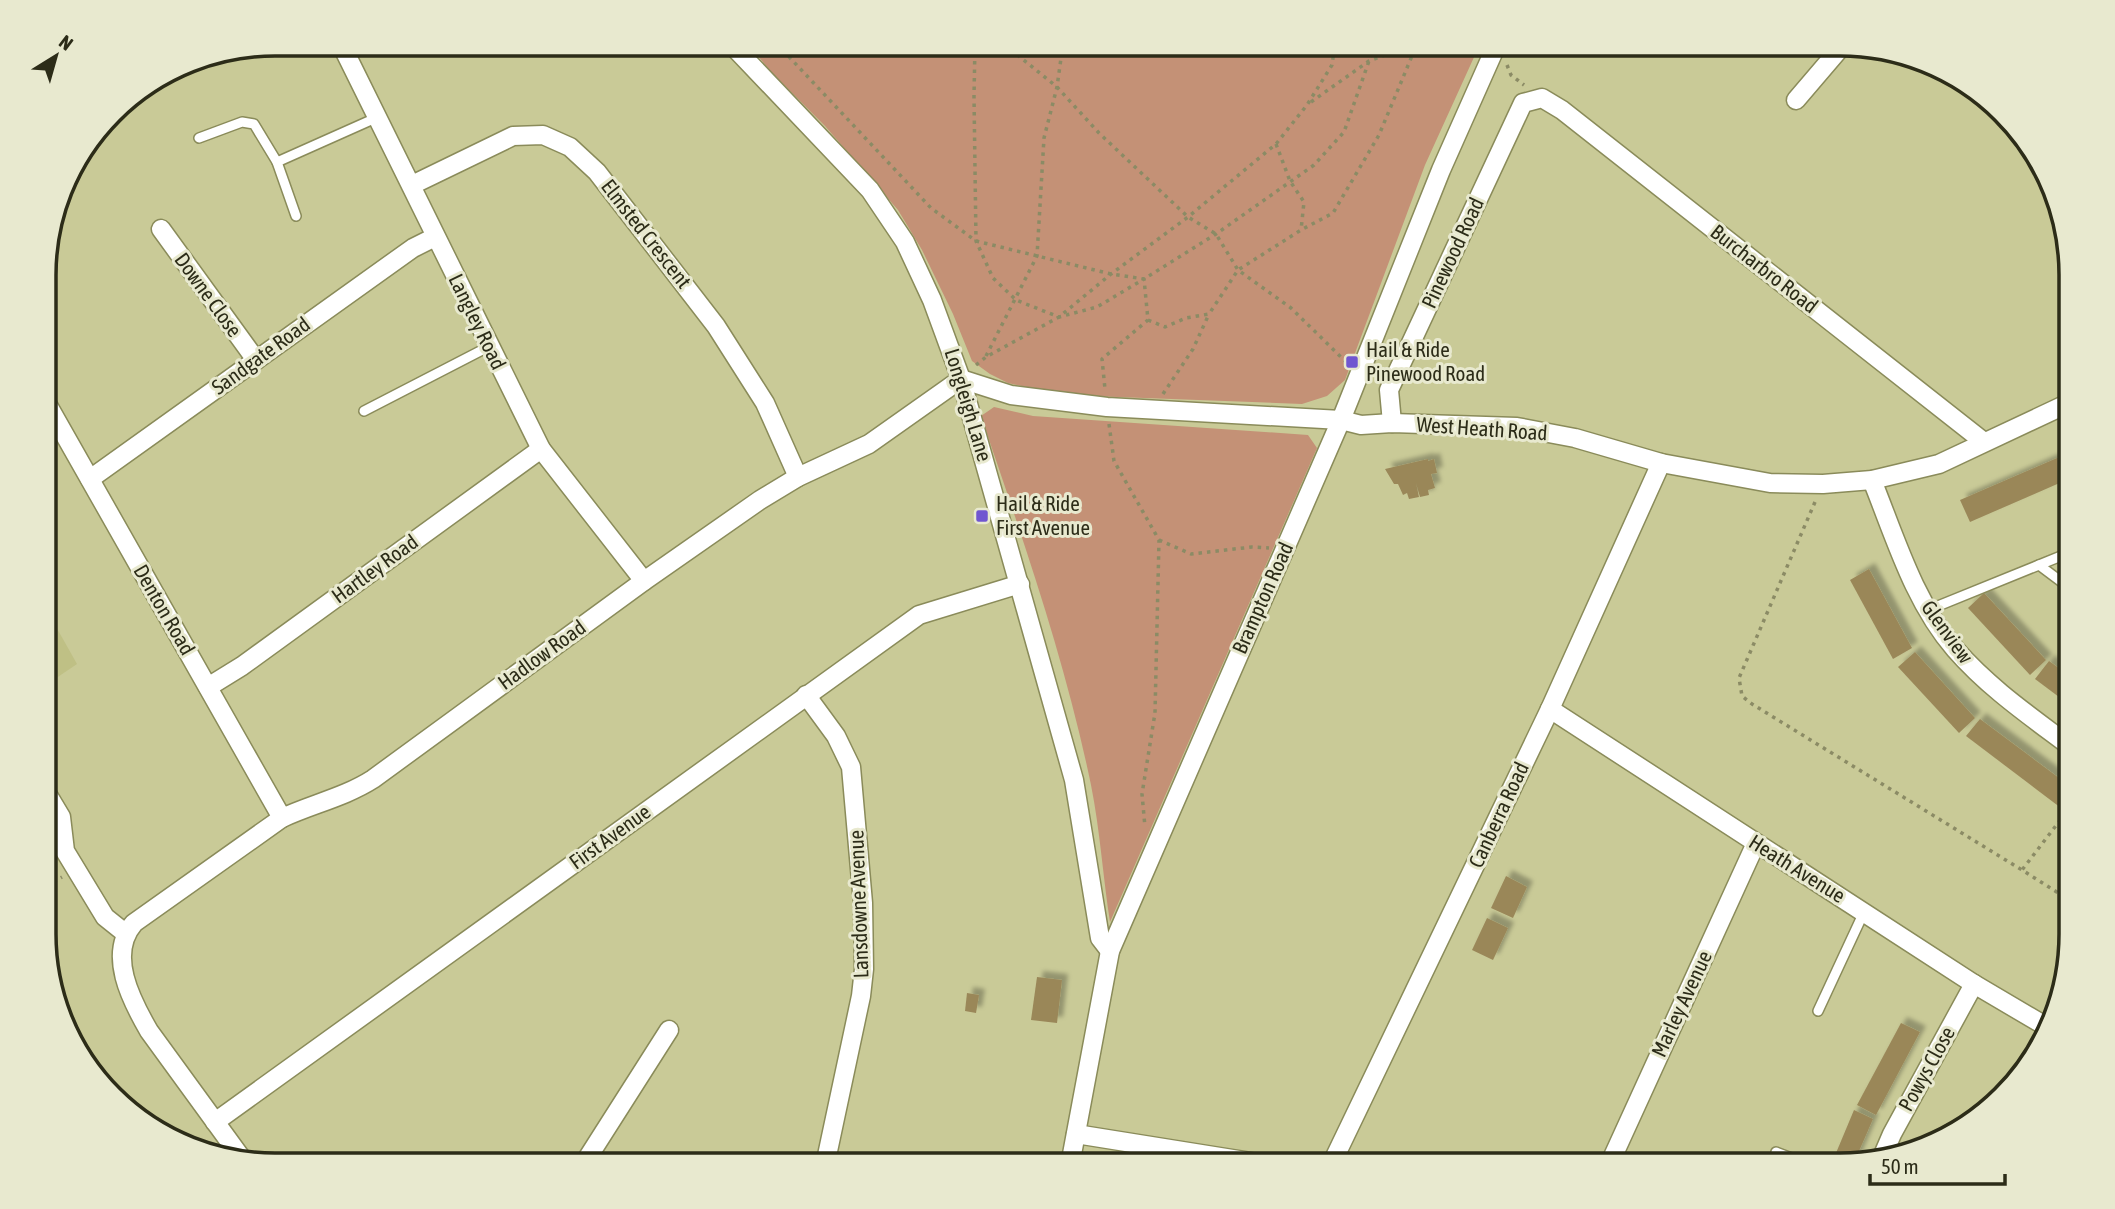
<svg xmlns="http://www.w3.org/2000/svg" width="2115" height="1209" viewBox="0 0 2115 1209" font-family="'Asap Condensed',sans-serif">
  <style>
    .built { fill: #bfc085 }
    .green { fill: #c49176 }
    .building { fill: #9a8759; filter: url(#shadow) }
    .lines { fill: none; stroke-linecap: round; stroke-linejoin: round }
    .service-casing { stroke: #8a8b5a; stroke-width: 12 }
    .minor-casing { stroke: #8a8b5a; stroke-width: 21 }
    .path { stroke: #8b8b65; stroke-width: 3.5; stroke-dasharray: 3.5 5; stroke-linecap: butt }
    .service { stroke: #fff; stroke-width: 9 }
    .minor { stroke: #fff; stroke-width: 18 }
    .poi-dot { fill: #7056d0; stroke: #e8e9cf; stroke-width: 2.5 }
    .labels { text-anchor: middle; stroke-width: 6; stroke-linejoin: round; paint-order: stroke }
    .street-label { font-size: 21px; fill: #2c2c18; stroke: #e8e9cf }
    .poi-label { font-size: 21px; fill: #2c2c18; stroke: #e8e9cf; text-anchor: start }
    .rim { fill: none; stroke: #2c2c18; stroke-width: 3.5 }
  </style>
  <defs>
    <filter id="shadow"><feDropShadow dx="6" dy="-6" stdDeviation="2" flood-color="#0004"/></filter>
  </defs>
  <rect width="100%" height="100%" fill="#c9ca97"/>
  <!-- built -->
  <path class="built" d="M46,609L77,664L46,685Z"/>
  <!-- green -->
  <g class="green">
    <path d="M748,44H1480L1425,165L1345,380L1327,396L1302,404L1064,395L1008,383L990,374L972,361L953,314L922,250L898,210L825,126L772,73Z"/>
    <path d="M994,407L1033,416L1308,435L1317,448L1110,922C1103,877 1100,830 1091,785C1065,659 1022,537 981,416Z"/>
  </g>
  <!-- building -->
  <g class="building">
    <path d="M2071,452V478L1970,522L1960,500Z"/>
    <path d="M1428,459V461L1434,459L1437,473L1431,474L1435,488L1428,490L1429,495L1420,497L1416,483L1419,497L1409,499L1407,493L1403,495L1398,484H1394L1385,469Z"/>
    <path d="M1869,569L1912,648L1893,659L1850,580Z"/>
    <path d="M1984,593L2046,660L2030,675L1968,608Z"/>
    <path d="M1915,652L1975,718L1959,733L1898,667Z"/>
    <path d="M2049,661L2071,677V706L2035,679Z"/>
    <path d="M1980,719L2071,787V796L2061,808L1966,736Z"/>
    <path d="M1506,876L1527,887L1513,918L1491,908Z"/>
    <path d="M1487,918L1508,928L1493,960L1472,950Z"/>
    <path d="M1037,977L1062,980L1057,1023L1031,1020Z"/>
    <path d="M967,993L979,995L976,1013L965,1011Z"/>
    <path d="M1901,1023L1920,1032L1876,1115L1857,1105Z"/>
    <path d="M1854,1110L1873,1119L1853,1165H1831Z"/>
  </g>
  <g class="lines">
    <defs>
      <g id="service">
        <path d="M199,138L242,122L254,124L277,162L296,216"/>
        <path d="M277,162L378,117"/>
        <path d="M364,411L490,346"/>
        <path d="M2039,565L2071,589"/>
        <path d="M1928,610L2071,552"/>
        <path d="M1818,1011L1864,912"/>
        <path d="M1776,1152L1810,1165"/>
      </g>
      <g id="minor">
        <path d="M341,44L541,449L644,581"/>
        <path d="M731,44L870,190L905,242L932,300L961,379L1074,780L1100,938L1110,951"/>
        <path d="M1796,100L1843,45"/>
        <path d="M412,185L513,136L543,135L570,147L597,172L716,326L765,403L798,477"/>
        <path d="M161,229L256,360"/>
        <path d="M961,379L1011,395L1107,407L1341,420L1361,425L1392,423L1517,427L1575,438L1661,463L1770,483L1823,484L1872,480L1939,464L2071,402"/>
        <path d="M46,402L282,818"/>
        <path d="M1392,423L1389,390L1523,103L1542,98L1562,110L1984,442"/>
        <path d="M90,479L413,248L435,237"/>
        <path d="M1872,480C1895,537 1914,602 1955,649C1989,688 2030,716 2071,747"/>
        <path d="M208,687L242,666L541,449"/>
        <path d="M806,695L836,736L851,767L863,903L864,969L861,996L825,1165"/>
        <path d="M1550,709L1974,984L2047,1027"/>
        <path d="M46,792L61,817L65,851L105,917L125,933"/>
        <path d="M215,1122L919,615L1020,584"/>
        <path d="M1076,1134L1270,1165"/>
        <path d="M1883,1155L1892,1134L1974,984"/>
        <path d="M240,1156L149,1031C131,1000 107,954 134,923L282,818C312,804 345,797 373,779L644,581L760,500L798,477L869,444L961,379"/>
        <path d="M583,1165L669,1030"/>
        <path d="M1070,1165L1110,951L1341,420L1441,170L1497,44"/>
        <path d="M1331,1165L1550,709L1661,463"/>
        <path d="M1609,1165L1756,843"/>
      </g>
    </defs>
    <!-- service casing -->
    <use href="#service" class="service-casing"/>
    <!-- minor casing -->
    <use href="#minor" class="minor-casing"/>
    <!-- path -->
    <g class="path">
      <path d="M777,44L931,208L976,241L1111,274L1144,279L1216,234L1314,165L1344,132L1375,44"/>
      <path d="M975,44L974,97L976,241L993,278L1016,300L1059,317L1097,307L1144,279L1148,320L1102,359L1105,389"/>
      <path d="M1004,44L1057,87L1099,133L1188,217L1216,234L1238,270L1291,308L1345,361"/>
      <path d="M1507,65L1511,75L1524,85"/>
      <path d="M1311,102L1369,61L1415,44"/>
      <path d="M1276,144L1290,181L1304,202L1301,230"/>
      <path d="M1148,320L1165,327L1186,318L1209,314L1238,270L1301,230L1333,213L1379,135L1417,44"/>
      <path d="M986,356L1037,256L1044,138L1057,87L1063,44"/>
      <path d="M976,365L986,357L1059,317L1111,274L1188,217L1276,144L1307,105L1332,65L1335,44"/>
      <path d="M1163,394L1193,349L1209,314"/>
      <path d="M1109,424L1114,461L1159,540L1155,713L1142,794L1145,827"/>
      <path d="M1815,502L1739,678L1742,696L1752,704L2022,870"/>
      <path d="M1159,540L1191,554L1252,547L1269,548"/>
      <path d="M2071,806L2022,870L2071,901"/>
      <path d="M46,886L62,877"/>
    </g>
    <!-- service -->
    <use href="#service" class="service"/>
    <!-- minor -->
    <use href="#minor" class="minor"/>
  </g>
  <!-- markers -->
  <g class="poi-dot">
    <rect x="1345" y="355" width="14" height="14" rx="3.5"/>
    <rect x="975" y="509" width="14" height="14" rx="3.5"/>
  </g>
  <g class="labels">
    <!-- street labels -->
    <g class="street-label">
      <text transform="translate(646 234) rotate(52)" y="7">Elmsted Crescent</text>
      <text transform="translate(1453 253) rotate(-65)" y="7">Pinewood Road</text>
      <text transform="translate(1764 269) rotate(38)" y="7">Burcharbro Road</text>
      <text transform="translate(208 295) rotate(54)" y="7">Downe Close</text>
      <text transform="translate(477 322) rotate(64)" y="7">Langley Road</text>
      <text transform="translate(261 356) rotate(-36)" y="7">Sandgate Road</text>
      <text transform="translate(968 405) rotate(73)" y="7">Longleigh Lane</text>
      <text transform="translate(1482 429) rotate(4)" y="7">West Heath Road</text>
      <text transform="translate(375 569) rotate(-36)" y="7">Hartley Road</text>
      <text transform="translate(1263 598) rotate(-66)" y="7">Brampton Road</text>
      <text transform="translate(164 610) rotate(60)" y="7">Denton Road</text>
      <text transform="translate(1947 632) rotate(54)" y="7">Glenview</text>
      <text transform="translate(542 655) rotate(-36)" y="7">Hadlow Road</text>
      <text transform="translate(1499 815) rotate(-65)" y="7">Canberra Road</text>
      <text transform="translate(610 837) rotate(-36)" y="7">First Avenue</text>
      <text transform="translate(1797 869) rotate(32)" y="7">Heath Avenue</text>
      <text transform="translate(859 904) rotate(-92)" y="7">Lansdowne Avenue</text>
      <text transform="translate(1682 1004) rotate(-65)" y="7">Marley Avenue</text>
      <text transform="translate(1927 1069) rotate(-61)" y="7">Powys Close</text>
    </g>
    <!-- poi labels -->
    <g class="poi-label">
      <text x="1366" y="357">Hail &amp; Ride<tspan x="1366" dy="24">Pinewood Road</tspan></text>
      <text x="996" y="511">Hail &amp; Ride<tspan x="996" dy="24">First Avenue</tspan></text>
    </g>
  </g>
  <!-- crop -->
  <path d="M0 0H2115V1209H0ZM275 56H1840A219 219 0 0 1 2059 275V934A219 219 0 0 1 1840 1153H275A219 219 0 0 1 56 934V275A219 219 0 0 1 275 56Z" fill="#e8e9cf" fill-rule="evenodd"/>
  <path class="rim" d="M275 56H1840A219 219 0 0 1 2059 275V934A219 219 0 0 1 1840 1153H275A219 219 0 0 1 56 934V275A219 219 0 0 1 275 56Z"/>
  <!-- north arrow -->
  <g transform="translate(56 56) rotate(37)" stroke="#e8e9cf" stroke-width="5" paint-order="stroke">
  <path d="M0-5L12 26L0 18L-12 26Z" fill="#2c2c18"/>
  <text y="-10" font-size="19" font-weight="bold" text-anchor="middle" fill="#2c2c18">N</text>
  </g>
  <!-- scale -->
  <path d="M1870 1174v10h135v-10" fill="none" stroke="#2c2c18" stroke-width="3.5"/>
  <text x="1881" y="1174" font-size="21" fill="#2c2c18" stroke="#e8e9cf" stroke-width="5" paint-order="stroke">50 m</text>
</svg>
